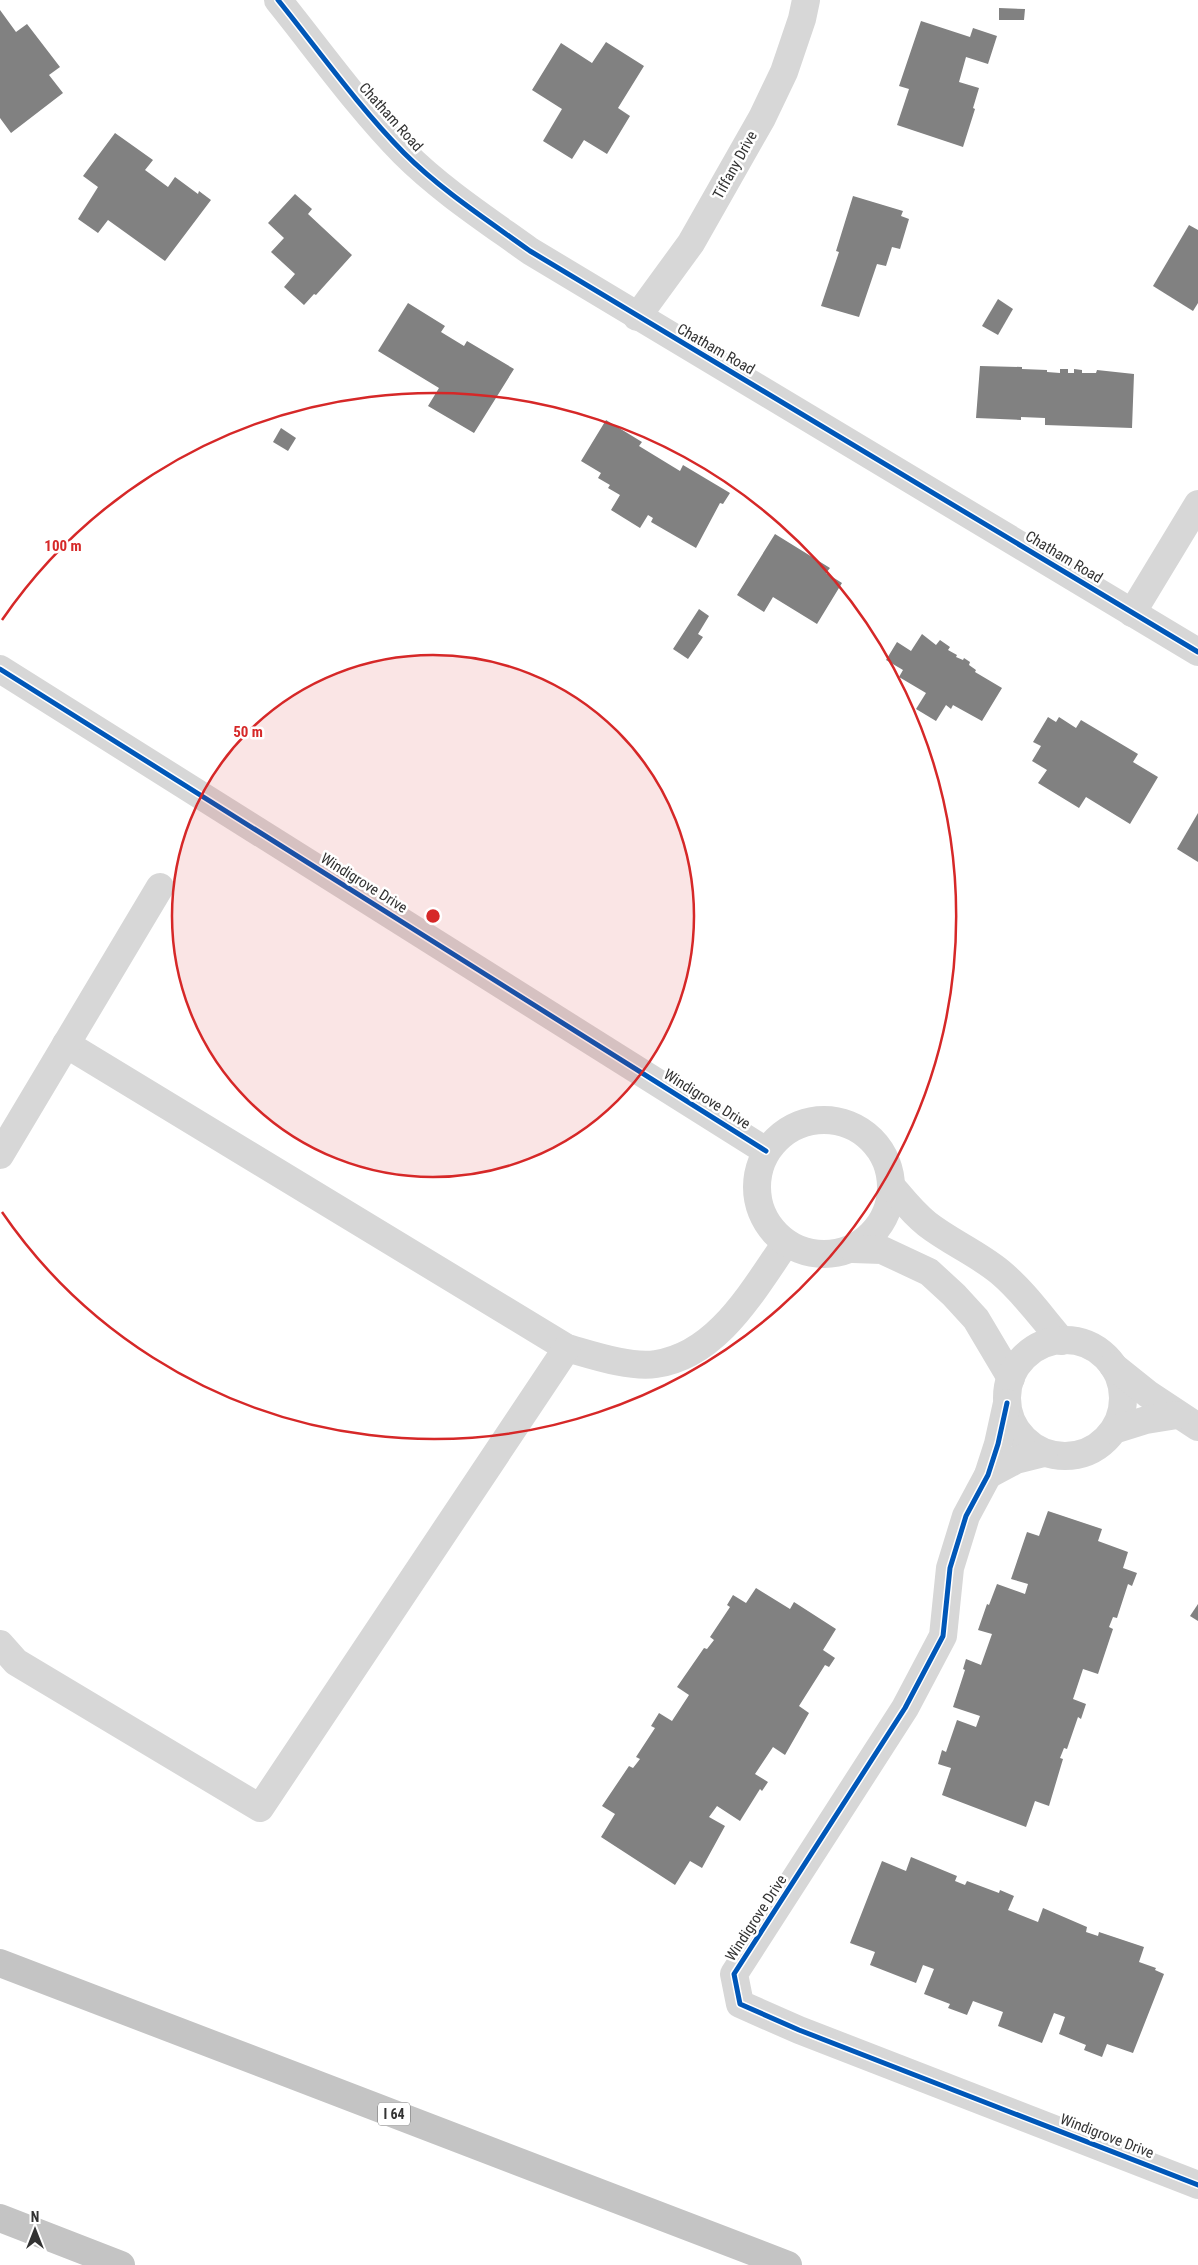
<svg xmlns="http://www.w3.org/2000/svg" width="1198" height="2265" viewBox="0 0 1198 2265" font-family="'Roboto Condensed',sans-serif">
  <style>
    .building { fill: #818181 }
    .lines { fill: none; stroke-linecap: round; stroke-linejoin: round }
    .minor { stroke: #d7d7d7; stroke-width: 28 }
    .highway { stroke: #c4c4c4; stroke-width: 28 }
    .cycleway-casing { stroke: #fff; stroke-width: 8 }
    .cycleway { stroke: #0057b8; stroke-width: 5 }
    .ring { fill: none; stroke: #d62828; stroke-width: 2.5 }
    .labels { text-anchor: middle; stroke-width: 5; stroke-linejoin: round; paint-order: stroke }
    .shield { fill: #fff; stroke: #707070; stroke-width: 1 }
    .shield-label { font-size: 14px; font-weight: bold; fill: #333 }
    .street-label { font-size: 15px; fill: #333; stroke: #fff }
    .centre { fill: #d62828; stroke: #fff; stroke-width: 2.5 }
    .ring-label { font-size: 15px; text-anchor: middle; font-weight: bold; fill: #d62828; stroke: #fff; stroke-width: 5; stroke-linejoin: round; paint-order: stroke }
  </style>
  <rect width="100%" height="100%" fill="#fff"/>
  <!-- building -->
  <g class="building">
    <path d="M999,8L1025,9L1024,20H999Z"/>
    <path d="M0,10L16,32L27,24L60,67L49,75L63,93L11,133L0,118Z"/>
    <path d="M921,21L970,37L973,28L997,36L988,64L966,57L959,82L979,88L973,108L975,109L963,147L897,125L909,89L899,86Z"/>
    <path d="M606,42L644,66L618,108L630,116L607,154L584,140L572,159L543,141L562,109L532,90L561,43L592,63Z"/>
    <path d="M115,133L153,160L145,170L168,187L175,177L198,194L199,191L211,200L165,261L108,220L98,233L78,219L98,187L83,176Z"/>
    <path d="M295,194L312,209L308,214L352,255L316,295L314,294L304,305L284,287L295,274L271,252L284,238L268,223Z"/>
    <path d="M853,196L903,211L901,216L909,219L900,249L892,247L886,266L877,264L859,317L821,306L839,252L836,251Z"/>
    <path d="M1189,225L1198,230V303L1193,311L1153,286Z"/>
    <path d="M998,299L1013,309L998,335L982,326Z"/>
    <path d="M408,303L445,326L441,332L464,346L467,341L514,369L474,433L428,406L439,388L378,351Z"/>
    <path d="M980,366L1022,367V369L1047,370V372L1060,373V369H1068V373H1074V369L1082,370V373H1096L1097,370L1134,374L1132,428L1045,425V418L1021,417V420L976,418Z"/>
    <path d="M606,420L642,442L639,446L680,471L683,465L730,493L723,504L720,503L696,548L651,522L653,518L648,515L640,528L611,510L620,495L608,488L610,485L598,478L601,473L581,461Z"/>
    <path d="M281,428L296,438L288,451L273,442Z"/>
    <path d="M775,534L830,568L826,573L842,583L817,624L773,597L764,612L737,595Z"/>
    <path d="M699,609L709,616L698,634L703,637L688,659L673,649Z"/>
    <path d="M922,634L936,645L940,640L950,647L948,650L957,655L956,657L963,660L964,658L970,662L969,665L976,670L975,672L1002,688L982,721L953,705L951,709L946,705L936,721L916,709L926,693L899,677L903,670L886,660L897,642L911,651Z"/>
    <path d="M1048,717L1056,722L1059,717L1076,728L1081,720L1138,754L1133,762L1158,777L1130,824L1086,797L1079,808L1038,783L1047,770L1032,761L1041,746L1033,742Z"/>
    <path d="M1198,813V862L1177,849Z"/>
    <path d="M1048,1511L1102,1529L1098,1541L1128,1552L1123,1568L1137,1573L1132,1586L1128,1584L1117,1618L1113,1617L1109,1627L1113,1629L1098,1674L1083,1669L1073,1699L1086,1704L1081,1719L1078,1717L1067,1749L1064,1748L1060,1758L1063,1759L1049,1806L1035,1801L1026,1827L942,1795L951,1768L938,1764L942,1750L946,1752L957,1720L976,1727L980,1716L953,1707L965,1670L963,1669L966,1659L981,1665L992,1634L978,1630L987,1604L989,1605L997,1584L1025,1594L1028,1584L1011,1579L1027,1532L1039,1536Z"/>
    <path d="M756,1588L790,1609L794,1602L836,1629L823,1650L835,1658L829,1667L825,1665L799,1706L809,1713L785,1755L773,1747L755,1774L768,1782L762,1791L760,1789L740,1821L717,1806L709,1817L725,1826L702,1868L690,1861L675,1885L601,1837L615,1814L602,1806L629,1766L633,1768L640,1759L636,1757L655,1728L651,1726L659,1713L672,1721L689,1695L677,1687L704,1648L707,1649L714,1640L710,1637L730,1607L727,1605L733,1595L746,1603Z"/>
    <path d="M1198,1604V1621L1190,1616Z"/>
    <path d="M911,1857L957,1876L955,1881L965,1885L967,1881L999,1893L1000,1890L1014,1896L1008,1910L1038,1922L1043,1908L1087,1927L1086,1932L1098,1936L1099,1932L1144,1947L1139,1962L1156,1968L1155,1970L1164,1974L1133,2053L1107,2044L1102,2057L1084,2050L1086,2045L1059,2034L1065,2017L1054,2013L1042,2043L998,2026L1003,2012L973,2001L967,2015L948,2008L950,2004L924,1994L934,1969L923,1965L916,1983L870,1965L875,1952L850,1943L882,1861L906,1871Z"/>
  </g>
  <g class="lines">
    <!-- minor -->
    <g class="minor">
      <path d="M278,0C319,51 358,106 404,153C441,190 487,220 530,251L1198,652"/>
      <path d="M637,317L691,243L762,118L784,72L802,19L806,0"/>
      <path d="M1132,613L1198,504"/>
      <path d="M0,669L766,1151"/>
      <path d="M66,1044L567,1348C592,1355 630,1368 656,1364C718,1355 753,1290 786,1243"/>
      <circle cx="824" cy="1187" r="67"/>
      <path d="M0,1155L160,887"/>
      <path d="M892,1187C903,1200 913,1213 927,1224C950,1242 977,1253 1000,1272C1024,1292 1042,1318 1062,1341"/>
      <path d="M853,1249L882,1250L929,1272L954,1295L976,1319L1011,1378"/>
      <circle cx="1065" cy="1398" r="58"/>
      <path d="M1113,1366L1148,1394L1198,1427"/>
      <path d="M1007,1403L998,1444L988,1475L966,1516L950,1568L943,1636L905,1708L734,1974L740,2004L799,2030L1198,2185"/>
      <path d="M1114,1430L1146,1420L1177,1415"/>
      <path d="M988,1475L1016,1460L1044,1453"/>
      <path d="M0,1644L16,1662L260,1808L567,1348"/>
    </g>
    <!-- highway -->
    <g class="highway">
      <path d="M0,1963L788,2265"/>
      <path d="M0,2218L121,2265"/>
    </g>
    <defs>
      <g id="cycleway">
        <path d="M278,0C319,51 358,106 404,153C441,190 487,220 530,251L1198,652"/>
        <path d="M0,669L766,1151"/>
        <path d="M1007,1403L998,1444L988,1475L966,1516L950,1568L943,1636L905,1708L734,1974L740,2004L799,2030L1198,2185"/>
      </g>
    </defs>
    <!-- cycleway casing -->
    <use href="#cycleway" class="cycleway-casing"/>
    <!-- cycleway -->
    <use href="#cycleway" class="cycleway"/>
  </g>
  <!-- distance rings -->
  <circle cx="433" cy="916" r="261" fill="#d62828" fill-opacity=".12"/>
  <g class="ring">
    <circle cx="433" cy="916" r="261"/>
    <path d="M2 620A523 523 0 1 1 2 1212"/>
  </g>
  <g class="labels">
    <!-- shield labels -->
    <rect class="shield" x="378" y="2102.5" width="32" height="23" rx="4"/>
    <g class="shield-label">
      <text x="394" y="2119">I 64</text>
    </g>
    <!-- street labels -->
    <g class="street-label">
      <text transform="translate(391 117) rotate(48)" y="5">Chatham Road</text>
      <text transform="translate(735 165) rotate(-61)" y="5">Tiffany Drive</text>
      <text transform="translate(716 349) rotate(30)" y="5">Chatham Road</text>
      <text transform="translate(1064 557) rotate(31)" y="5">Chatham Road</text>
      <text transform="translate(364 883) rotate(32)" y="5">Windigrove Drive</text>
      <text transform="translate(707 1099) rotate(32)" y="5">Windigrove Drive</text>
      <text transform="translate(756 1918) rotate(-57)" y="5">Windigrove Drive</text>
      <text transform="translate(1107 2136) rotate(21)" y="5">Windigrove Drive</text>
    </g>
  </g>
  <circle cx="433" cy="916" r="8" class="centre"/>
  <g class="ring-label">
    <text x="63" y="551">100 m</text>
    <text x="248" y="737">50 m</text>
  </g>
  <!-- north arrow -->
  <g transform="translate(35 2230)" stroke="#ffffff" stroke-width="4" paint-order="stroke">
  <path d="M0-4L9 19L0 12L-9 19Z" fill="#333333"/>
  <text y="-8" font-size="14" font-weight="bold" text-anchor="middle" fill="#333333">N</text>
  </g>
</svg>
